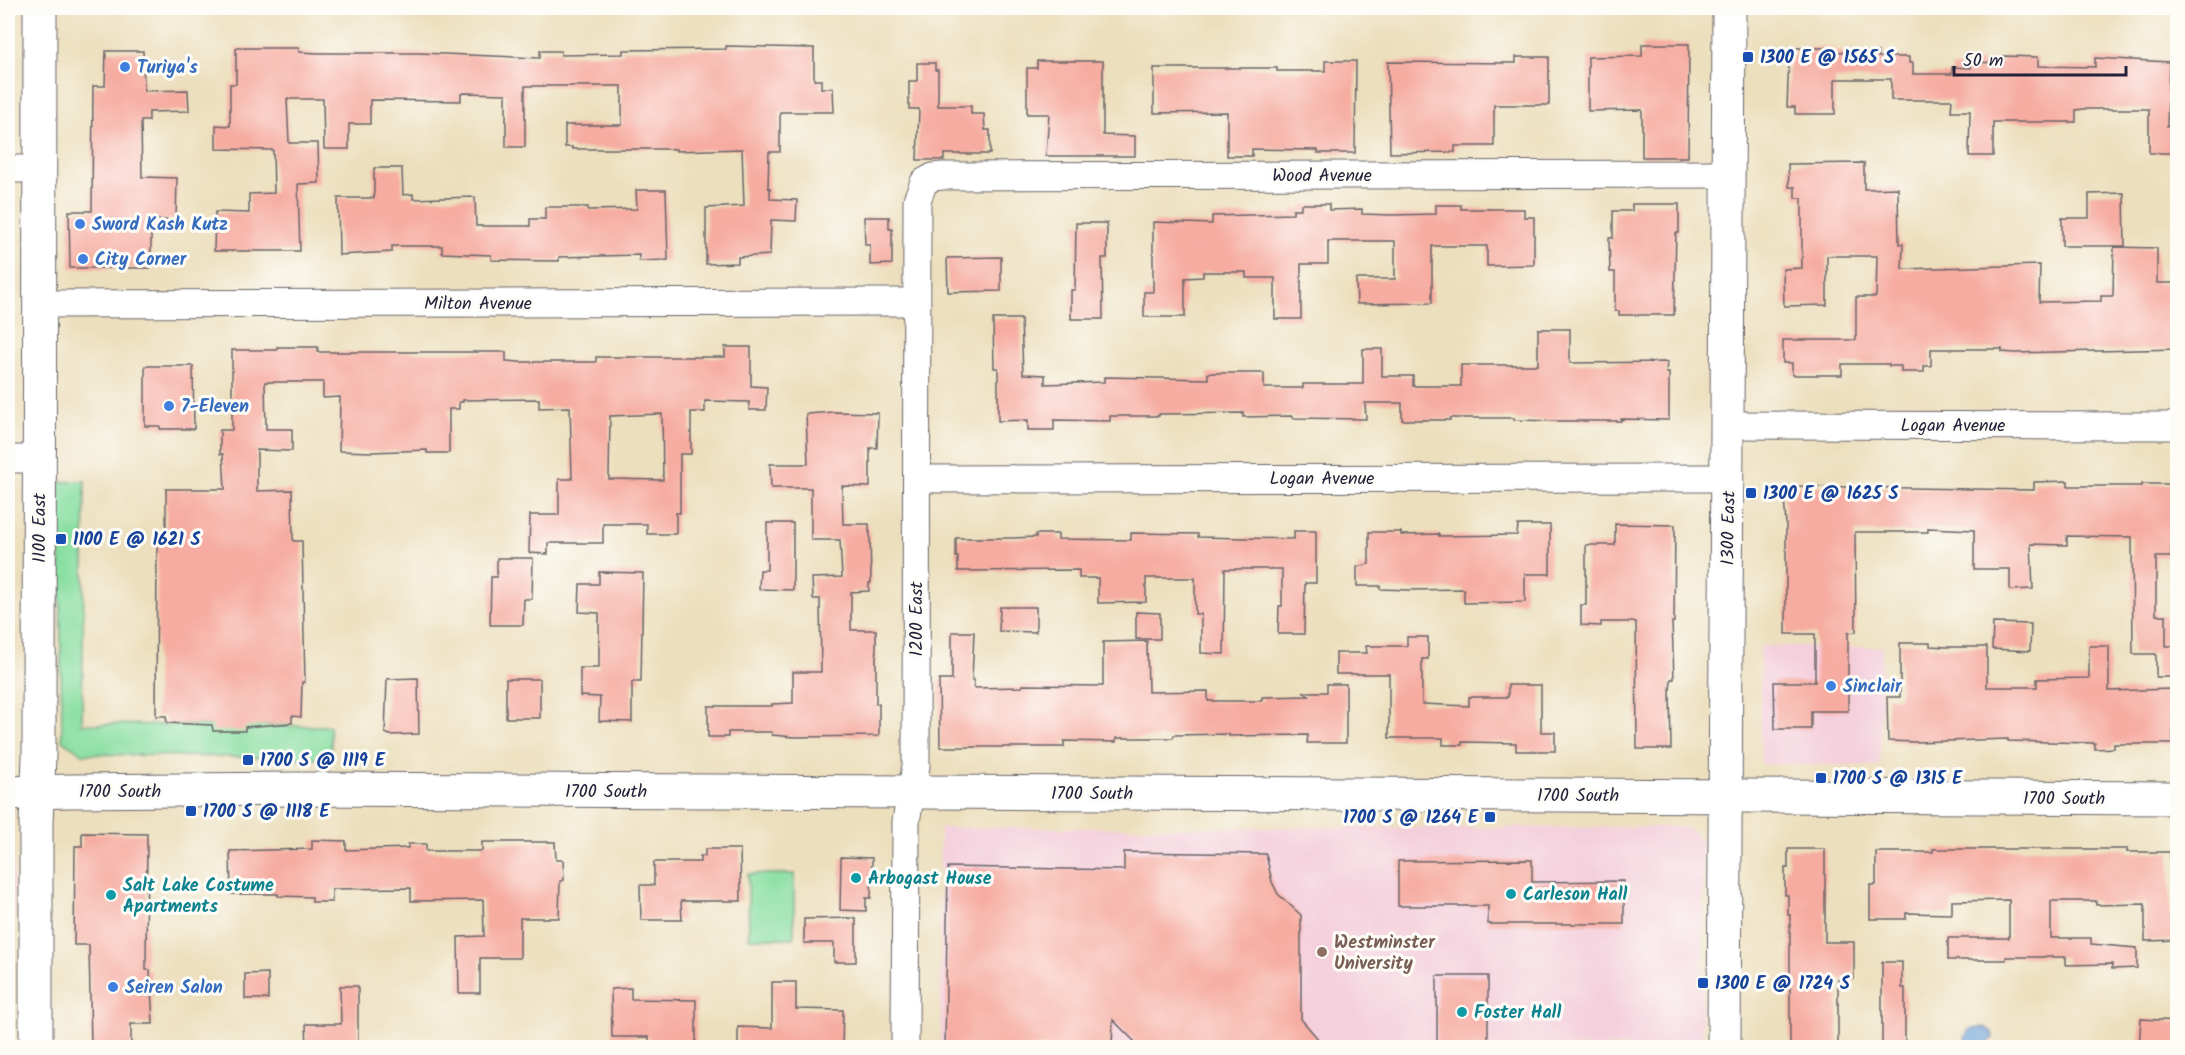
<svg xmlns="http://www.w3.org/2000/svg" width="2185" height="1055" viewBox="0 0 2185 1055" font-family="Kalam,sans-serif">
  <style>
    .built { fill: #f4cfdc }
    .green { fill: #8adfa2; stroke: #56806e; stroke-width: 1.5 }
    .water { fill: #669ed4; stroke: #446088; stroke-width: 1.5 }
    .building { fill: #f6aca1; fill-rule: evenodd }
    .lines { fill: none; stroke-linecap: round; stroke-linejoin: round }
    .minor-casing { stroke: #696468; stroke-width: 29 }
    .tertiary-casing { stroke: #696468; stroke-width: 35 }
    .secondary-casing { stroke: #696468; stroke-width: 35 }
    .minor { stroke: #fff; stroke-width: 27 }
    .tertiary { stroke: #fff; stroke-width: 33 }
    .secondary { stroke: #fff; stroke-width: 33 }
    .transit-dot { fill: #1a4fb4; stroke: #fdfcf7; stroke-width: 2 }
    .shop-dot { fill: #3f7fe0; stroke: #fdfcf7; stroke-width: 2 }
    .culture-dot { fill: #0f9aa8; stroke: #fdfcf7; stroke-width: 2 }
    .education-dot { fill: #8d6e63; stroke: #fdfcf7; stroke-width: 2 }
    .labels { text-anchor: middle; stroke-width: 6; stroke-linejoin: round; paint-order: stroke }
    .transit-label { font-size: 18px; font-weight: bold; fill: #164399; stroke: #fdfcf7; text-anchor: start }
    .shop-label { font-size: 18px; font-weight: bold; fill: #366cbe; stroke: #fdfcf7; text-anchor: start }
    .street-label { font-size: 18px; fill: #22223b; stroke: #fdfcf7 }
    .culture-label { font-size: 18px; font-weight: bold; fill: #0d838f; stroke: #fdfcf7; text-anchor: start }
    .education-label { font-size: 18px; font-weight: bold; fill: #785e54; stroke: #fdfcf7; text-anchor: start }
  </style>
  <rect width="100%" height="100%" fill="#fdfcf7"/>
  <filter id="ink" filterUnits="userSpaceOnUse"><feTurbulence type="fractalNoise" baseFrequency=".0167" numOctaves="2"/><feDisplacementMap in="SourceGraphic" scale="12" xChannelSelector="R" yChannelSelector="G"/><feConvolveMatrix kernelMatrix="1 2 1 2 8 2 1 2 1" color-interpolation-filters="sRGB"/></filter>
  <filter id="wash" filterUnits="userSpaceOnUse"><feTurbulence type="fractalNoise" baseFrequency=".008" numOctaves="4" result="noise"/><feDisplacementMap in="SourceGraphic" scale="24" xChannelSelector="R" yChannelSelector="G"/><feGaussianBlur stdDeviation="1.35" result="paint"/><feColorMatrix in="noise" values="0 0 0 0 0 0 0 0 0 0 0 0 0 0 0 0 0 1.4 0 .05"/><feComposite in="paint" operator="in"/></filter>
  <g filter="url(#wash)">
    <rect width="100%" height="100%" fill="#ecdfbd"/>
    <!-- built -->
    <g class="built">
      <path d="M8,470L14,920L13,1048L8,1047Z"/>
      <path d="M1760,646L1882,647L1880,766L1761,764Z"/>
      <path d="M1676,827L1691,830L1701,840L1703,847L1702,1047H941L940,828Z"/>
    </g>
    <!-- green -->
    <g class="green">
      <path d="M85,481L82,724L330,726L332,759L83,754L62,740L59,482Z"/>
      <path d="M748,874H794V938H749Z"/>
    </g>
    <!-- water -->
    <path class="water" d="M1984,1027L1992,1032L1993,1038L1984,1047H1967L1965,1037L1969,1030Z"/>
    <g id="blocks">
      <!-- building -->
      <g class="building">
        <path d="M1642,44H1689L1688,157H1642V110L1588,111V57L1642,56Z"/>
        <path d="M726,46L814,48V80H821V88H833L834,112H780V152H769L768,188H770V199L797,200L796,221L771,220L770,255L738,257V263L706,264V208L744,206L742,149L676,151V149H572V147H565V125H622V86H525V147H506V94L464,93L461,94V101L370,100V124H349V149H324L323,99H287L289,143H318L319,183L298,184L300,251H214L215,212L249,213V194L274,193L273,150L216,149V125L230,126V84H236V48H299V52L318,53H419L540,58V51H561V55L623,54V50L726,49Z"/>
        <path d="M1795,48H1834V52H1878V57H1909V63H1913V74H1952V67L1971,68V62L2003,63V56L2038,57V66L2095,67V58L2169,62L2167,126H2178V153H2149V109H2083L2076,110V122H1993V156H1969L1970,111H1951L1952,100H1891V79H1835V114H1795V107H1787L1789,55H1795Z"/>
        <path d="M106,51H143L144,91L188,90L189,111L149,112V121H141L142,177L177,178L176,220H151V268H70L69,211H92L93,86H105Z"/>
        <path d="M1516,57H1549V105H1494V146H1455V152L1390,153L1388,62L1516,63Z"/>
        <path d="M1037,61H1103V135L1135,136V156H1046L1049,114H1027V68H1037Z"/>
        <path d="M1325,61H1356L1355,153H1318V150L1252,149V156H1227V112L1154,113V68H1277V71H1325Z"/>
        <path d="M917,63H935V70H938V106H971V114H984L985,130H990V154H944V160H917L919,109H909V81H917Z"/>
        <path d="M1864,163V189L1898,188L1899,244H1903L1902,269L2040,265L2039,302L2101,301V296H2113L2114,247L2157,248V283H2178V349L2015,353L2002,352V349H1931V366H1924V372H1901V366H1889V364H1842V375H1792V363H1783V340H1856V297H1876L1877,256H1827V305L1784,306L1783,269L1802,268V198H1795V187H1789L1788,164Z"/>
        <path d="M374,168H402L403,195L413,194V199L475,197L476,226H530V219H545V207H588V210L637,209L636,190H666L668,260L639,261V255L559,257V261L491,260V255L442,253V246H392V252L339,255L338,198H374Z"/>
        <path d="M2124,193L2125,246H2062V218H2089V194Z"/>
        <path d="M1301,204H1329V210L1362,209V214L1392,215L1436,214V205H1461V209H1524V217H1534V265L1487,266V246H1432V303L1357,304L1356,279H1395V241H1328V264H1301V319H1275V278H1246V272H1203V277L1185,278V317H1144V292H1153V222L1212,224V216L1293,214V209H1301Z"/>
        <path d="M1632,204H1679V233H1676L1674,315H1619V311H1615V272H1610L1609,238H1613V211H1632Z"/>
        <path d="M864,217H889V229H892V264L870,265V245H865Z"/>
        <path d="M1076,223H1107V258H1102L1103,319H1071V290H1075Z"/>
        <path d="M1001,257V291L948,292L947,258Z"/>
        <path d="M993,319H1021L1023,374L1045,375V384L1104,382V377L1208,379V373H1264V388H1303V384H1363V349H1382V376H1413V386H1461V365H1538V329H1570V363L1667,362L1666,373H1669V420L1621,419V421H1555L1514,420V418H1450V420H1402V403H1365L1366,419L1293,418V416L1243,417V413L1159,414V416H1110V421L1054,420V430H1028V420L998,421V368H994Z"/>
        <path d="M277,347H318V352H506V361L519,362H596V357H725V347H751V386L767,387L766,410H749V402L705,401V412H691V454H680V513H676V534H647V524H603V543H548V554L529,553L530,515H559V479H572L570,407L539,408V399L463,400V402H459V409H449V453H427V450L372,452L339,451L340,397L323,398V382H265L266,429H292V451L257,450V491L292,490L293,541H302L305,682H302L301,717L292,716V723L245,727V731H213L212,725L167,723L166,716H156L157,541H166V489H225L223,454H220V430H232V350H277ZM662,414L663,480L609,479L610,416Z"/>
        <path d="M145,366H193L194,429H160V426H145Z"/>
        <path d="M835,412L878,413L877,448H870V487L842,486L843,524H869V532H870L871,583H869V591L851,592V630H876V704H879V736L794,737L772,735V732H728V737H708V706H772V704L793,703V672H821L820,599H813L812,578L842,577L840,540H811V488H771L770,464H808L806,414Z"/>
        <path d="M2068,481V486H2142V484H2176V510H2172L2171,557H2156V615H2166V646H2178V677H2156V654H2133L2132,537L2067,536V545L2031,544L2033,589L2010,590V569H1974V530L1928,528V532H1855L1856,632L1848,633V711H1811V729H1775L1774,682H1815V634H1786V527L1784,494H1786V486L2034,490V482Z"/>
        <path d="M767,523H793V590L759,589L760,570H767Z"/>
        <path d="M1615,524L1675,525L1674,622H1672L1674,679H1671L1670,691L1671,749H1637L1636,622H1601V626L1581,625V605H1586V545H1615Z"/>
        <path d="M1518,525H1550V574H1525V602L1464,603V589L1410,590L1380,589V586H1357V567L1369,564V532H1401V535L1439,534V536L1517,535Z"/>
        <path d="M1294,531H1316V583H1305L1304,634H1278L1279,606H1282V569H1225L1224,654L1201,653V614H1195V578H1146V602L1098,603V578H1079V570L958,571V557H956V538H1012L1036,537V534H1058V539L1131,540V533L1198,534V537L1294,539Z"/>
        <path d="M497,558H533L532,599H524L523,625H490L491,577H497Z"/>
        <path d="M599,572L643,573L641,682H632V722L599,721L600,697L580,696V668H599V613L579,612L580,584H599Z"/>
        <path d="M1000,607H1036V632L999,631Z"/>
        <path d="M1136,612L1160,613V639H1136Z"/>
        <path d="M1993,623L2031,624L2030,651L1992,649Z"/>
        <path d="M952,632H974L972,680H974V688L1022,687V685L1103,686V642L1147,641L1148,692L1208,691V701H1262V697L1309,696L1303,692H1327V684H1346V743H1307L1308,735L1229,736V734L1174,735L1173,738H1116V742L1064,741V747H940L939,680H952Z"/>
        <path d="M1407,637H1428V659H1422V704L1469,706V697H1508V685H1541V732H1555V751H1516V743L1462,742V745H1443V738H1389V674H1336V653H1367L1366,646H1407Z"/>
        <path d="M1900,643H1930V646L1946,647H1987V687H2037V679L2089,678V646H2109V691L2172,689L2173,744H2114V748L2095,749V743L2008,741V739L1915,742L1888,741L1887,697H1900Z"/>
        <path d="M418,678L419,734L390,735L385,733L387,679Z"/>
        <rect x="506" y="679" width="34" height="39"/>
        <path d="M82,833L147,834L146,970H150L153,1024H131V1047H91L89,945H74L75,846H82Z"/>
        <path d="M312,840L346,841V850L408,848V844H426V851H482V842H555L556,860H563L564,880L560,881L559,918H520V958H480V993H459L458,937L484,936L483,900L411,901V888L332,889V902H312V897L278,896V894H231L230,851L312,849Z"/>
        <path d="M705,849H740L741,901H681L682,920H641L640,885H654V862H700V856H705Z"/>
        <path d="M1788,849H1825V942H1854V979H1838V1047H1790V915H1788V895H1785V868H1788Z"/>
        <path d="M1933,849H2127V852H2170V918H2178V940L2145,941V904L2096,905V901H2051V938H2091V944L2137,948V968L2112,969V964L2066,965V957H2006V960H1948V938H2009V900L1952,901V914L1906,913V919H1870V885H1876V852H1933Z"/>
        <path d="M1124,852L1266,854L1272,882L1278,894L1301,915V1019L1325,1047H1140L1113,1020L1112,1047H945L948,867L1124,870Z"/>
        <path d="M841,857L872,858L871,898H866V911L840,910Z"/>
        <path d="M1532,860V882L1624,881V924H1488V906H1398V861Z"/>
        <path d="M856,918V962H834V943H804V919Z"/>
        <path d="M1882,962H1902V988H1905V1047H1882Z"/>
        <path d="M268,973V999H245V974Z"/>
        <rect x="1437" y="976" width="51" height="71"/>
        <path d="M772,982H796V1009L843,1010L842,1047H738V1027L772,1028Z"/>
        <path d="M340,986H358V1047H307L306,1024H341Z"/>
        <path d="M631,988V999L696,1000V1047H649V1037H612L611,989Z"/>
        <path d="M2141,1019L2178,1021V1047H2139Z"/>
      </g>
    </g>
  </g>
  <g filter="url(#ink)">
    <use href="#blocks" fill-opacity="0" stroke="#696468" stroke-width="1.5"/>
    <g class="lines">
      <defs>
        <g id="minor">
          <path d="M8,169H40"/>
          <path d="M39,304L916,302"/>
          <path d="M1728,425L2178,426"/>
          <path d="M8,459H39"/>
          <path d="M917,479L1728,478"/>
          <path d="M905,1048L906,821L916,766L917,200L924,182L933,177L943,176L1729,174"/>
        </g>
        <g id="tertiary">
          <path d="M8,793L69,791L296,789L2178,798"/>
          <path d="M36,1048V823L39,757L40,8"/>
        </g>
        <path id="secondary" d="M1724,1048L1729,8"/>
      </defs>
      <!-- minor casing -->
      <use href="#minor" class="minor-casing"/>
      <!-- tertiary casing -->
      <use href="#tertiary" class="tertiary-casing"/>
      <!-- secondary casing -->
      <use href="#secondary" class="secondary-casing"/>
      <!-- minor -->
      <use href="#minor" class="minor"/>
      <!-- tertiary -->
      <use href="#tertiary" class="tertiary"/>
      <!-- secondary -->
      <use href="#secondary" class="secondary"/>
    </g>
  </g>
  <!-- markers -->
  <g class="transit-dot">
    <rect x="1742" y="51" width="12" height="12" rx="3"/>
    <rect x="1745" y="487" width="12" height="12" rx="3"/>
    <rect x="55" y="533" width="12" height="12" rx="3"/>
    <rect x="242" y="754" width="12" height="12" rx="3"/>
    <rect x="1815" y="772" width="12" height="12" rx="3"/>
    <rect x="185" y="805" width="12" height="12" rx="3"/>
    <rect x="1484" y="811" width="12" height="12" rx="3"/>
    <rect x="1697" y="977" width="12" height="12" rx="3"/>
  </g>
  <g class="shop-dot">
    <circle cx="125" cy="67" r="6"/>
    <circle cx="80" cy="224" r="6"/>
    <circle cx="83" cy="259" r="6"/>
    <circle cx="169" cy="406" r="6"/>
    <circle cx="1831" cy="686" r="6"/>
    <circle cx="113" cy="987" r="6"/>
  </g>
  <g class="culture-dot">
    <circle cx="856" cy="878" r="6"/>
    <circle cx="1511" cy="894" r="6"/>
    <circle cx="111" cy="895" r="6"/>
    <circle cx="1462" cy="1012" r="6"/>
  </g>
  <circle class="education-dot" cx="1322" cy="952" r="6"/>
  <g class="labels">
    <!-- transit labels -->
    <g class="transit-label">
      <text x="1760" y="63">1300 E @ 1565 S</text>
      <text x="1763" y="499">1300 E @ 1625 S</text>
      <text x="73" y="545">1100 E @ 1621 S</text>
      <text x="260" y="766">1700 S @ 1119 E</text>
      <text x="1833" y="784">1700 S @ 1315 E</text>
      <text x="203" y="817">1700 S @ 1118 E</text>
      <text x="1478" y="823" text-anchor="end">1700 S @ 1264 E</text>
      <text x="1715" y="989">1300 E @ 1724 S</text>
    </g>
    <!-- shop labels -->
    <g class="shop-label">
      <text x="137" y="73">Turiya's</text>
      <text x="92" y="230">Sword Kash Kutz</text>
      <text x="95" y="265">City Corner</text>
      <text x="181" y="412">7-Eleven</text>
      <text x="1843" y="692">Sinclair</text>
      <text x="125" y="993">Seiren Salon</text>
    </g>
    <!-- street labels -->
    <g class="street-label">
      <text x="1322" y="181">Wood Avenue</text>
      <text x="478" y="309">Milton Avenue</text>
      <text x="1953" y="431">Logan Avenue</text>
      <text x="1322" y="484">Logan Avenue</text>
      <text transform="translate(39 528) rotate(-90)" y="6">1100 East</text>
      <text transform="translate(1728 528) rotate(-89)" y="6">1300 East</text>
      <text transform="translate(916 619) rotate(-90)" y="6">1200 East</text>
      <text x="120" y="797">1700 South</text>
      <text x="606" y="797">1700 South</text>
      <text x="1092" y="799">1700 South</text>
      <text x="1578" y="801">1700 South</text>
      <text x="2064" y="804">1700 South</text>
    </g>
    <!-- culture labels -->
    <g class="culture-label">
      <text x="868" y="884">Arbogast House</text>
      <text x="123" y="891">Salt Lake Costume<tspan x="123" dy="21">Apartments</tspan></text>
      <text x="1523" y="900">Carleson Hall</text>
      <text x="1474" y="1018">Foster Hall</text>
    </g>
    <!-- education labels -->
    <g class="education-label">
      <text x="1334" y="948">Westminster<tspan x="1334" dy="21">University</tspan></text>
    </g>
  </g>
  <!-- margin -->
  <rect width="2185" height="1055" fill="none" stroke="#fdfcf7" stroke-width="30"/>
  <!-- scale -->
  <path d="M1954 66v9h172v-9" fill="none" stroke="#22223b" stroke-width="3"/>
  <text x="1963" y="66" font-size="18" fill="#22223b" stroke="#fdfcf7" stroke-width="4.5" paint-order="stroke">50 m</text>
</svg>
